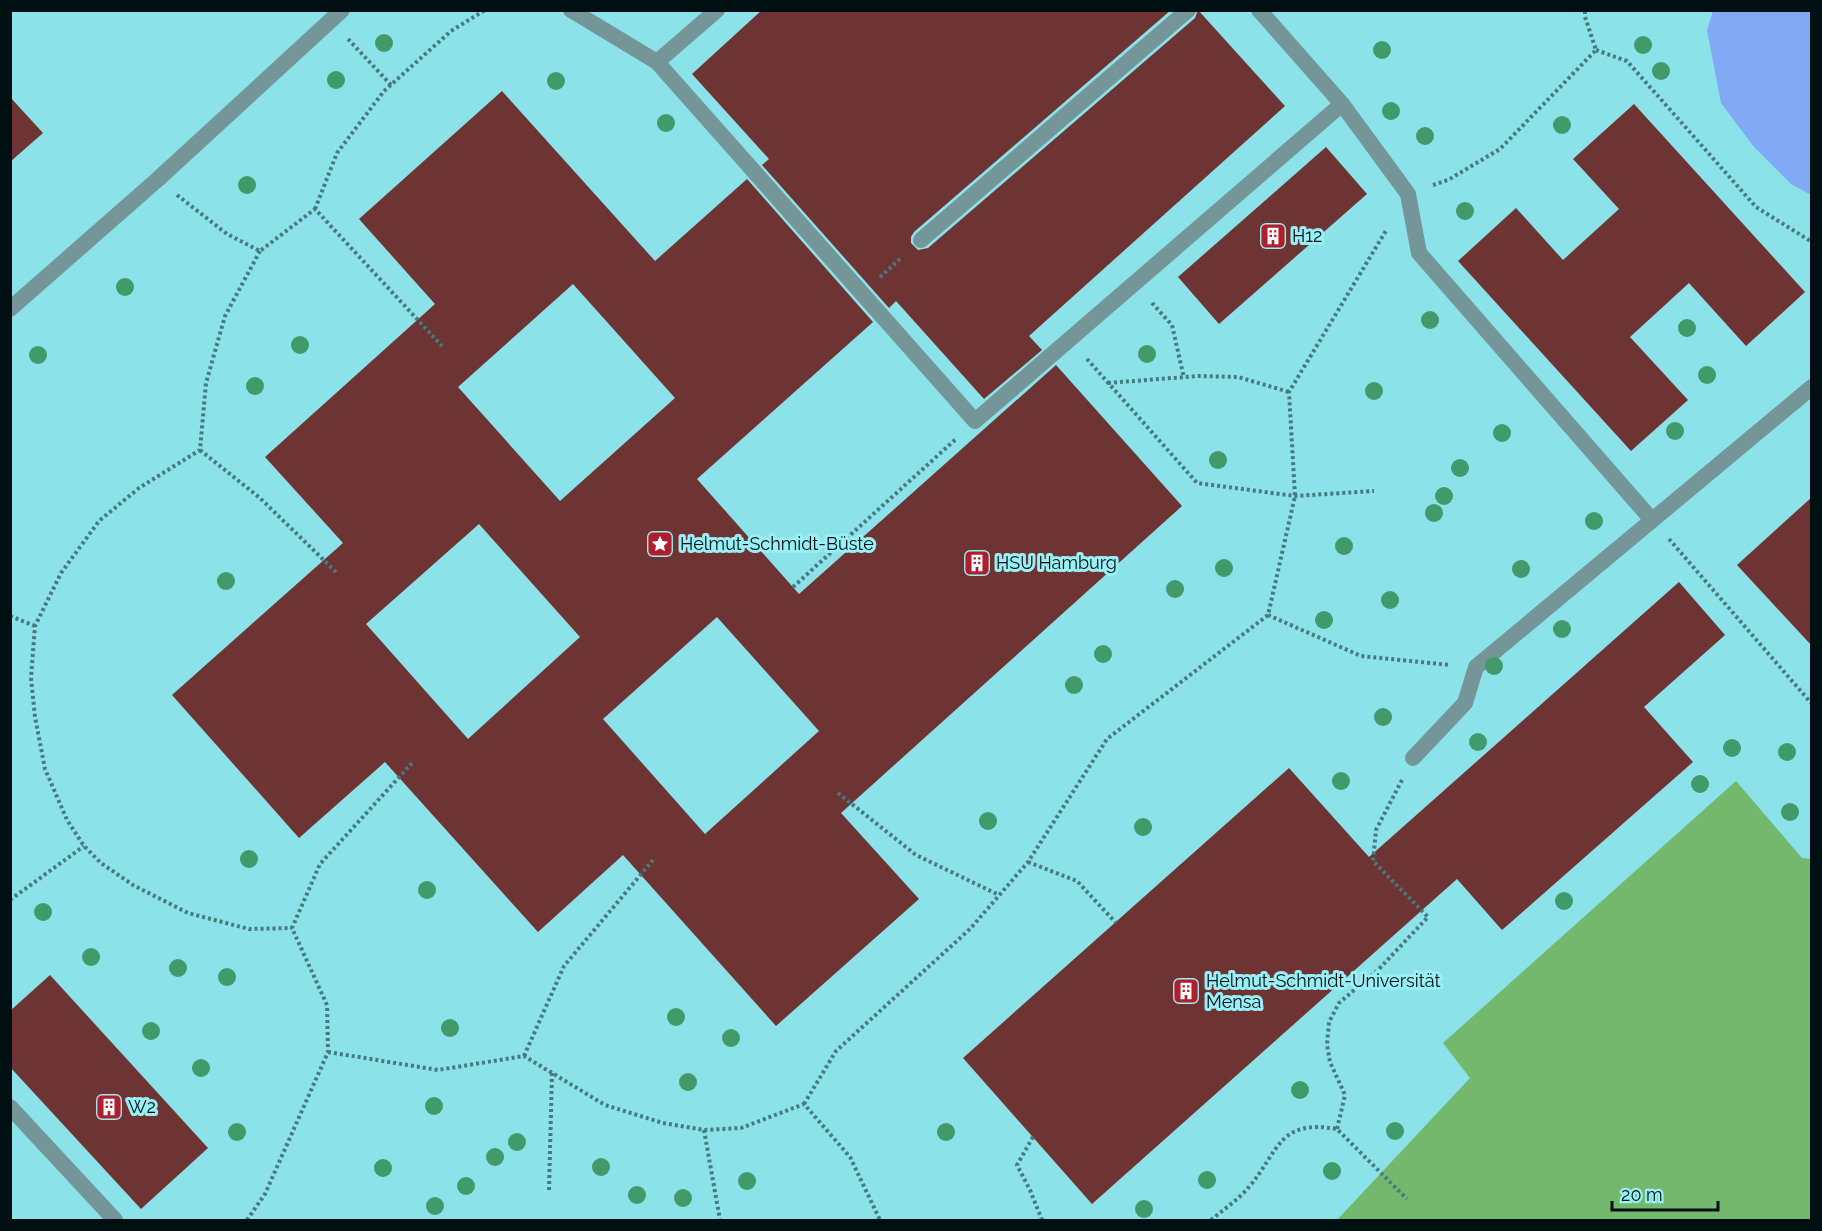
<svg xmlns="http://www.w3.org/2000/svg" width="1822" height="1231" viewBox="0 0 1822 1231" font-family="Raleway,sans-serif">
  <style>
    .green { fill: #73b86d }
    .water { fill: #81a9f4 }
    .building { fill: #6e3333; fill-rule: evenodd }
    .lines { fill: none; stroke-linecap: round; stroke-linejoin: round }
    .path { stroke: #477a7f; stroke-width: 4; stroke-dasharray: 3 3; stroke-linecap: butt }
    .service { stroke: #749699; stroke-width: 16 }
    .tree { fill: #419a69 }
    .labels { text-anchor: middle; stroke-width: 6; stroke-linejoin: round; paint-order: stroke }
    .poi-label { font-size: 18px; fill: #001012; stroke: #99eff6; text-anchor: start }
  </style>
  <rect width="100%" height="100%" fill="#8ce2e9"/>
  <!-- green -->
  <path class="green" d="M1736,781L1802,858L1811,859V1220H1337L1470,1078L1443,1043Z"/>
  <!-- water -->
  <path class="water" d="M1713,11H1811V195L1791,184L1754,147L1721,103L1707,30Z"/>
  <!-- building -->
  <g class="building">
    <path d="M762,10H1171L914,232L911,237V243L918,250L928,248L1195,18L1198,10L1285,106L1029,336L1042,350L984,399L896,301L889,308L762,165L769,159L692,74Z"/>
    <path d="M502,91L655,261L747,179L873,322L697,479L799,594L1056,365L1182,506L841,813L919,899L776,1026L623,855L538,932L385,762L299,838L172,695L343,543L265,457L435,304L359,219ZM573,284L675,398L560,501L458,387ZM479,524L580,637L468,739L366,624ZM717,617L819,731L705,834L603,719Z"/>
    <path d="M10,97L43,133L10,162Z"/>
    <path d="M1634,104L1805,292L1746,346L1689,283L1630,337L1688,400L1631,451L1458,261L1516,208L1563,260L1619,209L1573,159Z"/>
    <path d="M1326,147L1367,194L1219,324L1178,277Z"/>
    <path d="M1812,497V646L1737,565Z"/>
    <path d="M1679,582L1725,635L1644,707L1693,762L1502,930L1457,879L1092,1204L963,1058L1289,768L1369,857Z"/>
    <path d="M50,975L208,1148L141,1209L10,1067V1011Z"/>
  </g>
  <g class="lines">
    <!-- path -->
    <g class="path">
      <path d="M348,39L391,85"/>
      <path d="M1596,50L1627,61L1756,207L1812,242"/>
      <path d="M1433,185L1448,180L1500,149L1596,50L1585,17V10"/>
      <path d="M177,195L227,234L260,251L315,209L442,346"/>
      <path d="M315,209L337,153L384,91L451,31L485,10"/>
      <path d="M260,251L225,316L206,383L200,450L139,488L99,521L61,573L35,626L31,678L35,717L45,769L67,820L84,846L101,863L133,885L188,913L249,929L292,928"/>
      <path d="M880,277L901,258"/>
      <path d="M1152,303L1172,325L1184,378"/>
      <path d="M1087,359L1197,483L1295,496L1374,491"/>
      <path d="M1108,383L1198,376L1238,377L1289,392"/>
      <path d="M200,450L260,498L337,573"/>
      <path d="M1669,539L1812,704"/>
      <path d="M793,587L957,438"/>
      <path d="M1268,615L1361,656L1450,665"/>
      <path d="M10,616L35,626"/>
      <path d="M838,793L916,855L999,895"/>
      <path d="M1028,862L1077,881L1116,923"/>
      <path d="M10,900L84,846"/>
      <path d="M328,1052L438,1070L524,1056L605,1105L663,1123L704,1130L741,1128L804,1104L850,1157L880,1220"/>
      <path d="M524,1056L564,966L653,860"/>
      <path d="M804,1104L836,1051L970,929L1028,862L1107,739L1268,615L1295,496L1289,392L1387,229"/>
      <path d="M1337,1129L1345,1095L1330,1062L1327,1045L1329,1022L1339,1003L1378,970L1428,917L1373,861L1376,830L1402,780"/>
      <path d="M704,1130L720,1220"/>
      <path d="M1033,1137L1017,1165L1030,1190L1042,1220"/>
      <path d="M549,1190L552,1073"/>
      <path d="M247,1220L265,1194L328,1052L327,1005L292,928L320,864L412,763"/>
      <path d="M1211,1220C1223,1210 1239,1199 1249,1187C1280,1150 1278,1119 1337,1129L1407,1199"/>
    </g>
    <!-- service -->
    <g class="service">
      <path d="M571,10L657,62L975,421L1342,104"/>
      <path d="M1259,10L1342,104L1408,194L1419,253L1652,520"/>
      <path d="M657,62L717,10"/>
      <path d="M921,240L1188,10"/>
      <path d="M10,309L157,180L342,10"/>
      <path d="M1413,758L1465,703L1476,667L1812,387"/>
      <path d="M10,1107L115,1220"/>
    </g>
  </g>
  <!-- trees -->
  <g class="tree">
    <circle cx="384" cy="43" r="9"/>
    <circle cx="1643" cy="45" r="9"/>
    <circle cx="1382" cy="50" r="9"/>
    <circle cx="1661" cy="71" r="9"/>
    <circle cx="336" cy="80" r="9"/>
    <circle cx="556" cy="81" r="9"/>
    <circle cx="1391" cy="111" r="9"/>
    <circle cx="666" cy="123" r="9"/>
    <circle cx="1562" cy="125" r="9"/>
    <circle cx="1425" cy="136" r="9"/>
    <circle cx="247" cy="185" r="9"/>
    <circle cx="1465" cy="211" r="9"/>
    <circle cx="125" cy="287" r="9"/>
    <circle cx="1430" cy="320" r="9"/>
    <circle cx="1687" cy="328" r="9"/>
    <circle cx="300" cy="345" r="9"/>
    <circle cx="1147" cy="354" r="9"/>
    <circle cx="38" cy="355" r="9"/>
    <circle cx="1707" cy="375" r="9"/>
    <circle cx="255" cy="386" r="9"/>
    <circle cx="1374" cy="391" r="9"/>
    <circle cx="1675" cy="431" r="9"/>
    <circle cx="1502" cy="433" r="9"/>
    <circle cx="1218" cy="460" r="9"/>
    <circle cx="1460" cy="468" r="9"/>
    <circle cx="1444" cy="496" r="9"/>
    <circle cx="1434" cy="513" r="9"/>
    <circle cx="1594" cy="521" r="9"/>
    <circle cx="1344" cy="546" r="9"/>
    <circle cx="1224" cy="568" r="9"/>
    <circle cx="1521" cy="569" r="9"/>
    <circle cx="226" cy="581" r="9"/>
    <circle cx="1175" cy="589" r="9"/>
    <circle cx="1390" cy="600" r="9"/>
    <circle cx="1324" cy="620" r="9"/>
    <circle cx="1562" cy="629" r="9"/>
    <circle cx="1103" cy="654" r="9"/>
    <circle cx="1494" cy="666" r="9"/>
    <circle cx="1074" cy="685" r="9"/>
    <circle cx="1383" cy="717" r="9"/>
    <circle cx="1478" cy="742" r="9"/>
    <circle cx="1732" cy="748" r="9"/>
    <circle cx="1787" cy="752" r="9"/>
    <circle cx="1341" cy="781" r="9"/>
    <circle cx="1700" cy="784" r="9"/>
    <circle cx="1790" cy="812" r="9"/>
    <circle cx="988" cy="821" r="9"/>
    <circle cx="1143" cy="827" r="9"/>
    <circle cx="249" cy="859" r="9"/>
    <circle cx="427" cy="890" r="9"/>
    <circle cx="1564" cy="901" r="9"/>
    <circle cx="43" cy="912" r="9"/>
    <circle cx="91" cy="957" r="9"/>
    <circle cx="178" cy="968" r="9"/>
    <circle cx="227" cy="977" r="9"/>
    <circle cx="676" cy="1017" r="9"/>
    <circle cx="450" cy="1028" r="9"/>
    <circle cx="151" cy="1031" r="9"/>
    <circle cx="731" cy="1038" r="9"/>
    <circle cx="201" cy="1068" r="9"/>
    <circle cx="688" cy="1082" r="9"/>
    <circle cx="1300" cy="1090" r="9"/>
    <circle cx="434" cy="1106" r="9"/>
    <circle cx="1395" cy="1131" r="9"/>
    <circle cx="237" cy="1132" r="9"/>
    <circle cx="946" cy="1132" r="9"/>
    <circle cx="517" cy="1142" r="9"/>
    <circle cx="495" cy="1157" r="9"/>
    <circle cx="601" cy="1167" r="9"/>
    <circle cx="383" cy="1168" r="9"/>
    <circle cx="1332" cy="1171" r="9"/>
    <circle cx="1207" cy="1180" r="9"/>
    <circle cx="747" cy="1181" r="9"/>
    <circle cx="466" cy="1186" r="9"/>
    <circle cx="637" cy="1195" r="9"/>
    <circle cx="683" cy="1198" r="9"/>
    <circle cx="435" cy="1206" r="9"/>
    <circle cx="1144" cy="1209" r="9"/>
  </g>
  <!-- icons -->
  <defs>
    <symbol id="building-square" viewBox="-11 -11 22 22"><rect x="-9" y="-9" width="18" height="18" rx="4" fill="#b01d2d" stroke="#99eff6"/><path d="M-4-6H4V6H1V3H-1V6H-4ZM-2.5-4.3h1.7v1.8h-1.7ZM.8-4.3h1.7v1.8H.8ZM-2.5-1h1.7V.8h-1.7ZM.8-1h1.7V.8H.8Z" fill="#fff"/></symbol>
    <symbol id="sight-square" viewBox="-11 -11 22 22"><rect x="-9" y="-9" width="18" height="18" rx="4" fill="#b01d2d" stroke="#99eff6"/><path d="M0-6L1.8-2.2L6-1.7L2.9 1.2L3.7 5.4L0 3.3L-3.7 5.4L-2.9 1.2L-6-1.7L-1.8-2.2Z" fill="#fff"/></symbol>
  </defs>
  <g fill-rule="evenodd">
    <use href="#building-square" x="1258" y="221" width="30" height="30"/>
    <use href="#sight-square" x="645" y="529" width="30" height="30"/>
    <use href="#building-square" x="962" y="548" width="30" height="30"/>
    <use href="#building-square" x="1171" y="976" width="30" height="30"/>
    <use href="#building-square" x="94" y="1092" width="30" height="30"/>
  </g>
  <g class="labels">
    <!-- poi labels -->
    <g class="poi-label">
      <text x="1292" y="242">H12</text>
      <text x="680" y="550">Helmut-Schmidt-Büste</text>
      <text x="996" y="569">HSU Hamburg</text>
      <text x="1206" y="987">Helmut-Schmidt-Universität<tspan x="1206" dy="21">Mensa</tspan></text>
      <text x="128" y="1113">W2</text>
    </g>
  </g>
  <!-- border -->
  <rect width="1822" height="1231" fill="none" stroke="#001012" stroke-width="24"/>
  <!-- scale -->
  <path d="M1612 1201v9h106v-9" fill="none" stroke="#001012" stroke-width="3"/>
  <text x="1621" y="1201" font-size="18" fill="#001012" stroke="#99eff6" stroke-width="4.5" paint-order="stroke">20 m</text>
</svg>
